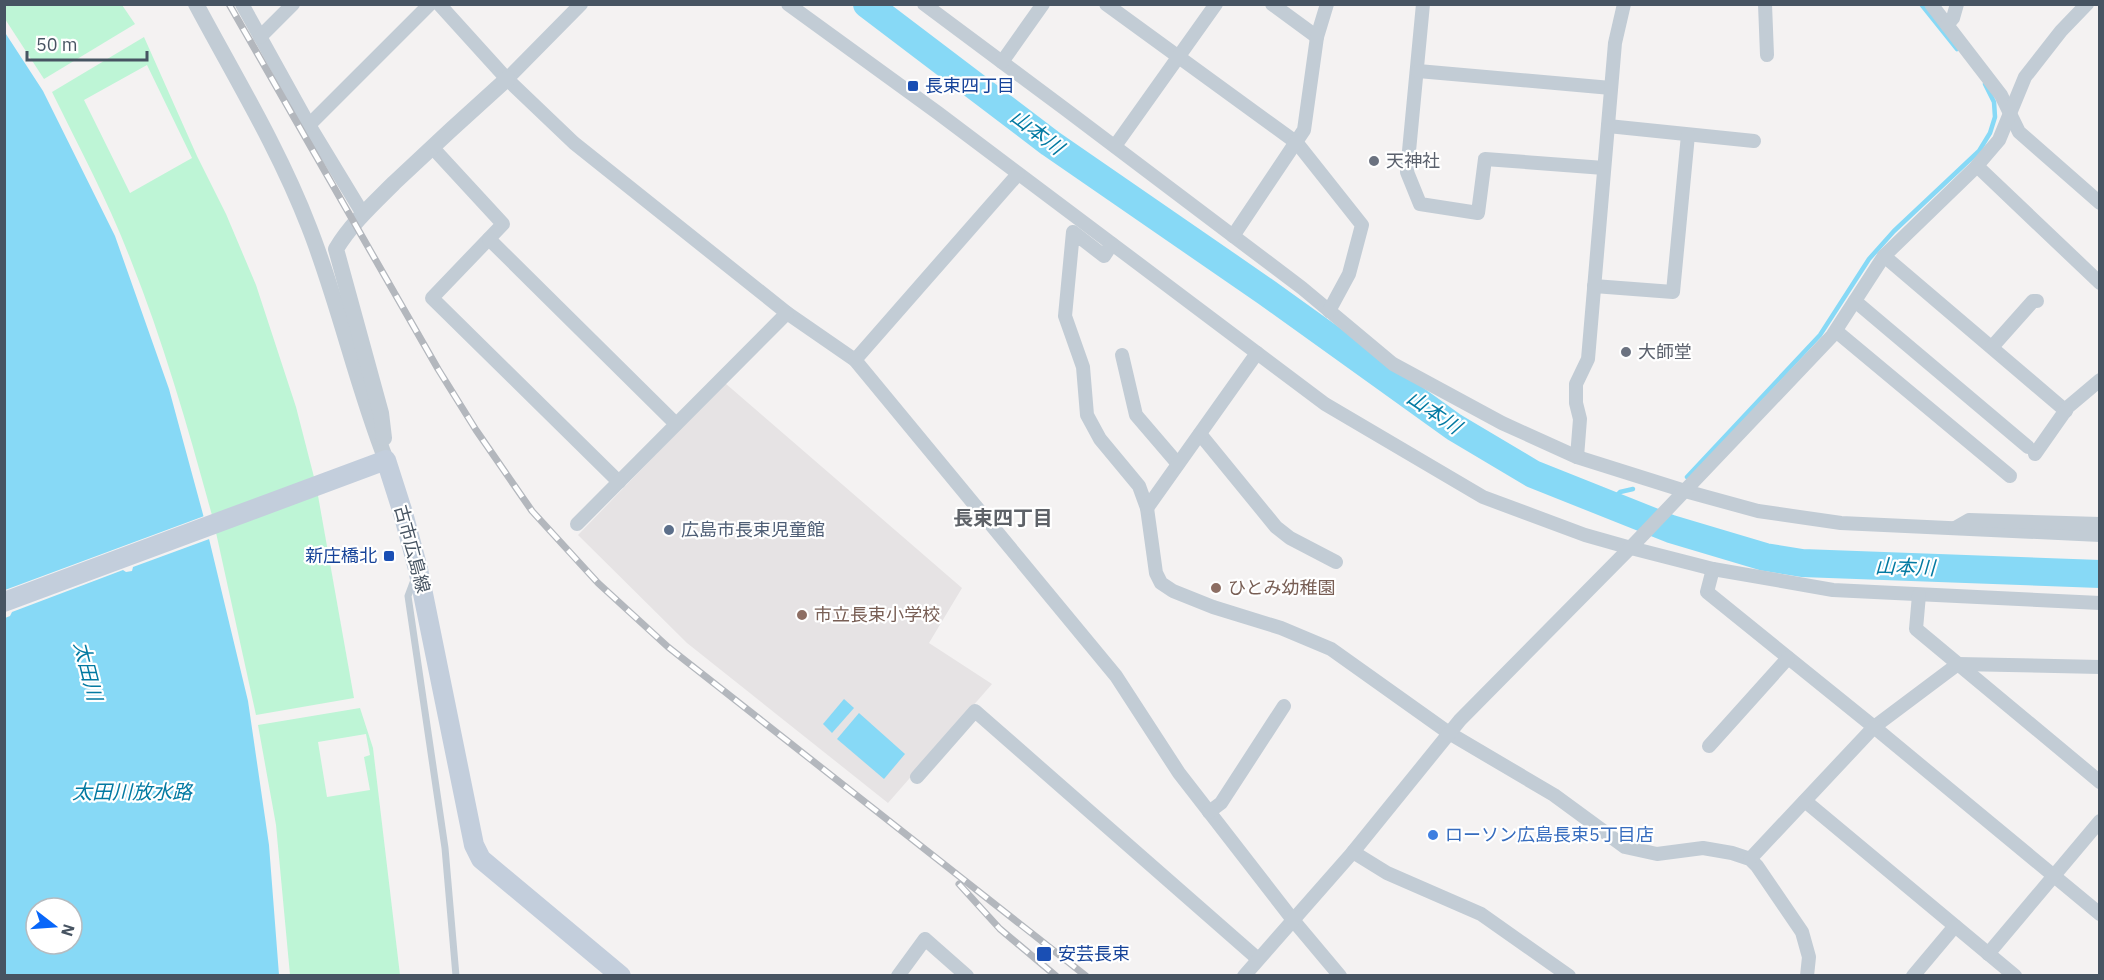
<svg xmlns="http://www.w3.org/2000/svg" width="2104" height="980" viewBox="0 0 2104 980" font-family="'IBM Plex Sans','Noto Sans JP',sans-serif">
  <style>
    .education { fill: #e6e3e4 }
    .green { fill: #bef5d6; fill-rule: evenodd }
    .water { fill: #87d9f6; fill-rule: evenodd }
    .pier { fill: #f4f2f2 }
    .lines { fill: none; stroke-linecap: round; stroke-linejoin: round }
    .stream { stroke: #87d9f6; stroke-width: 4.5 }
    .river { stroke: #87d9f6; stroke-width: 28 }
    .service { stroke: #c2ccd5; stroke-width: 7 }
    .minor { stroke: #c2ccd5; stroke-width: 14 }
    .tertiary { stroke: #c2ccd5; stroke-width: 16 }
    .secondary { stroke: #c3cedc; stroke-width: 20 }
    .rail-casing { stroke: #b3b7bd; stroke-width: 7 }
    .rail { stroke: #fff; stroke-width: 4.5; stroke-dasharray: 14; stroke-linecap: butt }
    .transit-dot { fill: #1a4fb4; stroke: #fff; stroke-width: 2 }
    .worship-dot { fill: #6b7280; stroke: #fff; stroke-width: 2 }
    .service-dot { fill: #5c6f8a; stroke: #fff; stroke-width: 2 }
    .education-dot { fill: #8d6e63; stroke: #fff; stroke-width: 2 }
    .shop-dot { fill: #3f7fe0; stroke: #fff; stroke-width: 2 }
    .labels { text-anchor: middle; stroke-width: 4.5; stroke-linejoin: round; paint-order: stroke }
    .transit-label { font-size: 18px; fill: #164399; stroke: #fff; text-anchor: start }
    .worship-label { font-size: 18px; fill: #5b616d; stroke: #fff; text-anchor: start }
    .service-label { font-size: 18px; fill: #4e5e75; stroke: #fff; text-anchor: start }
    .street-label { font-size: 18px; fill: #475462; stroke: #fff }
    .education-label { font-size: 18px; fill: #785e54; stroke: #fff; text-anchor: start }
    .shop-label { font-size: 18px; fill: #366cbe; stroke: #fff; text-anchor: start }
    .water-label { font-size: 20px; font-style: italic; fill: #037aa2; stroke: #fff }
    .neighbourhood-label { font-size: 20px; font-weight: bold; fill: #5e6268; stroke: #fff }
  </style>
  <rect width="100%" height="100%" fill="#f4f2f2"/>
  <!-- education -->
  <path class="education" d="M725,383L962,588L929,643L992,684L888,803L687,643L578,535Z"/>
  <!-- green -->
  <g class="green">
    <path d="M4,5H122L135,24L44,79L5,19Z"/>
    <path d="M144,37L197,156L226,214L256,285L296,407L315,481L213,519C189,431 164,343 130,258C108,201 79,147 52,92ZM147,65L192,158L130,193L84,100Z"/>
    <path d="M317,490L354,698L256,715L215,528Z"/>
    <path d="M360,708L373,748L400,975H290L276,825L258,725ZM366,734L370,755L364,757L370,790L327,797L318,742Z"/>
  </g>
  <!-- water -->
  <g class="water">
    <path d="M4,31L43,91L115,236L169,389L204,518L248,701L269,845L279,975H5ZM36,908H72V944H36Z"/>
    <path d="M844,699L854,708L832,733L823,724Z"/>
    <path d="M859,713L905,754L884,779L837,739Z"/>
  </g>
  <!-- pier -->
  <path class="pier" d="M207,515L212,538L133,567L132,571L126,572L123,570L12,612L10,616L5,618V590Z"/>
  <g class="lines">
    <!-- stream -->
    <g class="stream">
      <path d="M1921,4L1957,49"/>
      <path d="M1687,477L1820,335L1869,259L1894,231L1979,151L1990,133L1995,117L1994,102L1985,84"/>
      <path d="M1608,504L1620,492L1633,489"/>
    </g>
    <!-- river -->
    <path class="river" d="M867,4L1050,143L1266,292L1454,427L1533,474L1671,529L1765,557L1802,563L2100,574"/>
    <!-- service -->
    <path class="service" d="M414,580L408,596L445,848L456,976"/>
    <!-- minor -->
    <g class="minor">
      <path d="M242,4L309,125L363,214"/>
      <path d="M439,4L507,79L574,143L787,313L855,360L1116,676L1179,773L1293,920L1340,976"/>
      <path d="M788,4L938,113L1325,404L1483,497L1585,535L1631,548L1713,569L1833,590L2100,603"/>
      <path d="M924,4L1065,109L1302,288L1393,364L1502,423L1577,457L1685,491L1758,511L1841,523L2100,535"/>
      <path d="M1106,4L1297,143L1362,225L1349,274L1329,311"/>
      <path d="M1272,4L1317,37"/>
      <path d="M1423,4L1407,172L1420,204L1478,213L1485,159L1604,168"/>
      <path d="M1765,4L1767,55"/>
      <path d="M1931,4L2001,95L2019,132L2100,203"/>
      <path d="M1947,25L1953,18L1957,4"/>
      <path d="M260,37L293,4"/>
      <path d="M1002,62L1043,4"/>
      <path d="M1418,71L1611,88"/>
      <path d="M507,79L581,4"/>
      <path d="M309,125L430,4"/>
      <path d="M1608,126L1754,141"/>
      <path d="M1115,146L1216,4"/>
      <path d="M432,147L503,224L432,298L619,482"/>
      <path d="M1977,166L2100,283"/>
      <path d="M1233,236L1304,130L1317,37L1327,4"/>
      <path d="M489,239L676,424"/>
      <path d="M1112,244L1104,256L1073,232L1065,316L1083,367L1087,415L1100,439L1139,486L1147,508L1156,573L1161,583L1173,591L1213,607L1281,628L1331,649L1449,733L1554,795L1625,847L1657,854L1703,848L1732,853L1750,859L1757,866L1802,932L1809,957L1807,976"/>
      <path d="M1884,256L2066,411"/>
      <path d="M1594,286L1673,292L1688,135"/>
      <path d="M1855,301L2028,447"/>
      <path d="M1836,331L2010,476"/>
      <path d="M1992,347L2033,301H2037"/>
      <path d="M1122,355L1136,415L1178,464"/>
      <path d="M855,360L1018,174"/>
      <path d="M1200,434L1276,527L1290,538L1336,562"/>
      <path d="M2035,454L2068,407L2100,380"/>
      <path d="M1577,457L1580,419L1576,403V384L1588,359L1615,43L1624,4"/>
      <path d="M1147,508L1257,353"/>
      <path d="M577,524L787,313"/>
      <path d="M1955,528L1969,520L2100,524"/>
      <path d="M1713,569L1707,592L1874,727L2100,914"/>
      <path d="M1919,595L1916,629L2100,782"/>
      <path d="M1709,746L1788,658"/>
      <path d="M917,777L975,711L1258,959"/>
      <path d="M1805,801L2015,976"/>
      <path d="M1209,812L1221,803L1284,706"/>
      <path d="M1353,852L1387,873L1481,914L1569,976"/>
      <path d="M1750,859L1874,727L1958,664L2100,667"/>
      <path d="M1988,954L2100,821"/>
      <path d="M898,976L925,939L967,976"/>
      <path d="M1244,976L1353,852L1460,720L1636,542L1832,336L1884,256L1975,168L1999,140L2025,77L2061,31L2087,4"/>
      <path d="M1913,976L1955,926"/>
    </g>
    <!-- tertiary -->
    <g class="tertiary">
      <path d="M196,4C235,77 279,149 309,227C339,303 356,384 386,460"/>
      <path d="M384,438L381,413L336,249C351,224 373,204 394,183C431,148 469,113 507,79"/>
    </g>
    <!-- secondary -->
    <path class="secondary" d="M4,602L386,460L403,513L418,569L474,845L481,859L621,976"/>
    <defs>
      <g id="rail">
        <path d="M229,4L438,369L476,430L532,511L598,583L668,647L1086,976"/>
        <path d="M959,884L1000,929L1056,976"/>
      </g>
    </defs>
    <!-- rail casing -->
    <use href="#rail" class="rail-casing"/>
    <!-- rail -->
    <use href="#rail" class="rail"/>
  </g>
  <!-- markers -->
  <g class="transit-dot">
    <rect x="907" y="80" width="12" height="12" rx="3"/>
    <rect x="383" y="550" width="12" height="12" rx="3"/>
    <rect x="1036" y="946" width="16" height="16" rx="3"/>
  </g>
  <g class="worship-dot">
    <circle cx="1374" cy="161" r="6"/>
    <circle cx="1626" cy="352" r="6"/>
  </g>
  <circle class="service-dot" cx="669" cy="530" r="6"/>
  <g class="education-dot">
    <circle cx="1216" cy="588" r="6"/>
    <circle cx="802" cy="615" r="6"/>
  </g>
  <circle class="shop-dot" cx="1433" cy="835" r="6"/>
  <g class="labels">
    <!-- transit labels -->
    <g class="transit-label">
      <text x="925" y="92">長束四丁目</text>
      <text x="377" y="562" text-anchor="end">新庄橋北</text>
      <text x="1058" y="960">安芸長束</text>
    </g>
    <!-- worship labels -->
    <g class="worship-label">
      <text x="1386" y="167">天神社</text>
      <text x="1638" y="358">大師堂</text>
    </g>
    <!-- service labels -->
    <g class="service-label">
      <text x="681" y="536">広島市長束児童館</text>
    </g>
    <!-- street labels -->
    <g class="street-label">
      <text transform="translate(412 549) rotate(75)" y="6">古市広島線</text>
    </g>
    <!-- education labels -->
    <g class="education-label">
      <text x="1228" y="594">ひとみ幼稚園</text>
      <text x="814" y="621">市立長束小学校</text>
    </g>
    <!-- shop labels -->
    <g class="shop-label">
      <text x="1445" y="841">ローソン広島長束5丁目店</text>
    </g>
    <!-- water labels -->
    <g class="water-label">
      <text transform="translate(1037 132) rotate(37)" y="7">山本川</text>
      <text transform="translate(1434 412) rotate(34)" y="7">山本川</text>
      <text transform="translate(1905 567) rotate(2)" y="7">山本川</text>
      <text transform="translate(88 671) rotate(76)" y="7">太田川</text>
      <text x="132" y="799">太田川放水路</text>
    </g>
    <!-- neighbourhood labels -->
    <g class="neighbourhood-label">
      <text x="1003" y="525">長束四丁目</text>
    </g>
  </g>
  <!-- border -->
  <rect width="2104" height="980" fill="none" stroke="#475462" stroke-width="12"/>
  <!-- north arrow -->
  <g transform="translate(54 926) rotate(107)"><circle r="28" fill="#ffffff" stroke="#b5bbc0" stroke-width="1.5"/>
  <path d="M0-4.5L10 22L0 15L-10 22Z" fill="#0866f9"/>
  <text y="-9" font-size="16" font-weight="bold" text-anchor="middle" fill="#475462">N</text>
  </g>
  <!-- scale -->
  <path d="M27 51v9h120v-9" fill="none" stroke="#475462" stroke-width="3"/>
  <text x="36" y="51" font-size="18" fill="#475462" stroke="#ffffff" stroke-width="4.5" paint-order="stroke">50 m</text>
</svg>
